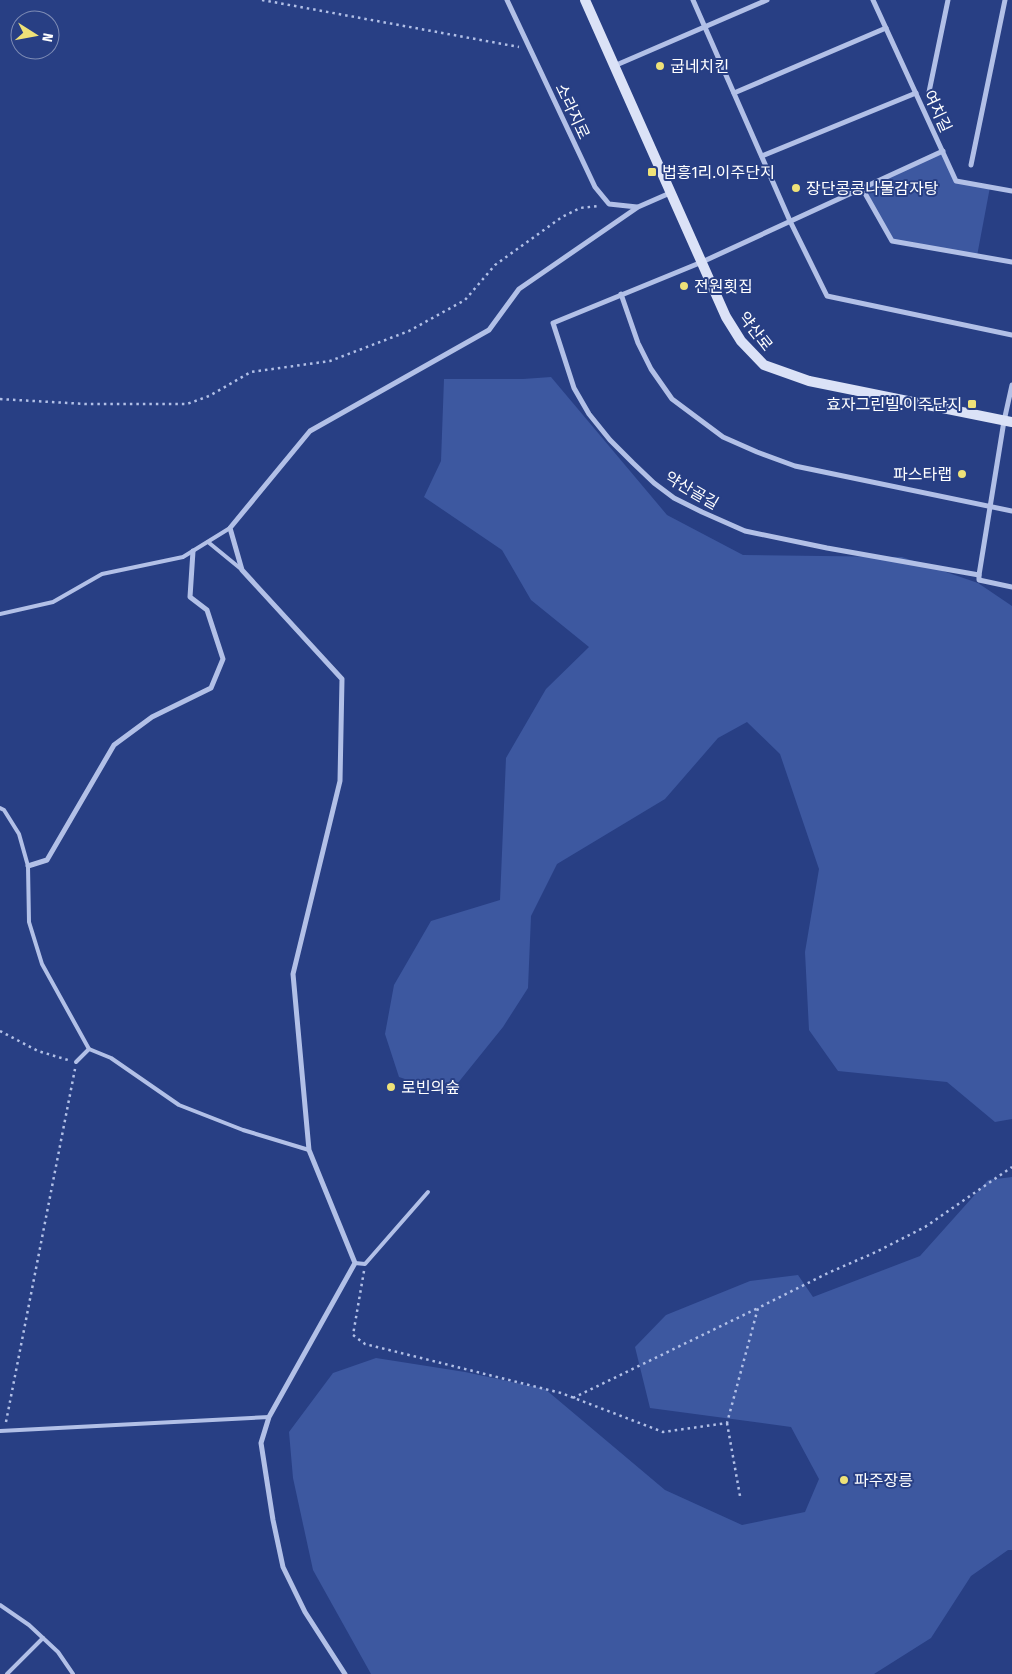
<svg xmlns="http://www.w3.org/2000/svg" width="1012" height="1674" viewBox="0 0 1012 1674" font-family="'Fira Sans Condensed','Noto Sans KR',sans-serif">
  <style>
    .green { fill: #3d58a0 }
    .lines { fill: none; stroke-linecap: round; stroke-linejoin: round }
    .path { stroke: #b2c0e7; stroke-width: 2.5; stroke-dasharray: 2.5 4; stroke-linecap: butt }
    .lane { stroke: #b2c0e7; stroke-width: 4 }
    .street { stroke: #b2c0e7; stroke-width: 5 }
    .secondary { stroke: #dbe2f7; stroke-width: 10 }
    .poi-dot { fill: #efe278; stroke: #283f84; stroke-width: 2 }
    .labels { text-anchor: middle; stroke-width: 4; stroke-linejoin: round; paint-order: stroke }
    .poi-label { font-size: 16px; fill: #fff; stroke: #283f84; text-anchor: start }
    .street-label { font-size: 16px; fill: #fff; stroke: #283f84 }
  </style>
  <rect width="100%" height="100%" fill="#283f84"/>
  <!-- green -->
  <g class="green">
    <path d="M943,151L956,181L990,187L977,256L892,241L862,188Z"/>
    <path d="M551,377L667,515L743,555L902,557L978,583L1012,606V1119L995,1122L947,1082L838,1071L809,1030L805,952L819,869L780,754L747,722L718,738L665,799L557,864L531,916L528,988L503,1027L449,1094L399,1077L385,1034L394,985L431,921L500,900L506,758L546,689L589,647L531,600L502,550L424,497L441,461L444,379H523Z"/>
    <path d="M1012,1177V1550H1008L971,1576L931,1638L874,1674H371L313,1570L293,1478L289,1432L333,1373L376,1358L465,1372L545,1389L665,1490L742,1525L805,1512L819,1479L791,1427L650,1408L635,1347L666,1315L750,1281L798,1275L813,1297L920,1256L988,1180Z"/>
  </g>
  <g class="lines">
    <!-- path -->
    <g class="path">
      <path d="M262,0L519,47"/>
      <path d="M0,399L86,404H187L209,396L251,372L330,361L409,331L465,300L495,265L562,217L580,208L598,206"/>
      <path d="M0,1031L38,1051L68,1060"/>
      <path d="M364,1271L353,1335L365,1344L561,1393L663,1432L727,1423L758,1308L828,1273L876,1252L925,1227L1012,1167"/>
      <path d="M573,1398L758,1308"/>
      <path d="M6,1422L75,1069"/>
      <path d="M727,1423L740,1496"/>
    </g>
    <!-- lane -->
    <g class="lane">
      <path d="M208,542L241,569"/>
      <path d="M0,614L53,602L102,574L183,557L230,528"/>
      <path d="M0,808L4,810L19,834L28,866L29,922L42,964L89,1049L111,1058L179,1105L243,1130L309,1150"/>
      <path d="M76,1062L89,1049"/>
      <path d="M355,1263L365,1264L428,1192"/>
      <path d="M0,1431L269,1417"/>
      <path d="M0,1605L29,1625L58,1652L73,1674"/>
      <path d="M7,1674L43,1638"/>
    </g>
    <!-- street -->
    <g class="street">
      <path d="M507,0L595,187L609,204L637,207"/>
      <path d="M693,0L790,221L827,296L1012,335"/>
      <path d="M873,0L956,181L1012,191"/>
      <path d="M614,66L767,0"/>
      <path d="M929,92L948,0"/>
      <path d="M734,93L886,28"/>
      <path d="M943,151L702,262L553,323L574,388L589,414L610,440L633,463L654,483L674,498L702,512L745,531L827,548L979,575L1004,421L1012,385"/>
      <path d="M762,156L916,93"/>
      <path d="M971,165L1005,0"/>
      <path d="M862,188L892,241L1012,262"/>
      <path d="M621,294L638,343L651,369L672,399L723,437L757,452L795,466L1012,511"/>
      <path d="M979,575V580L1012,587"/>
      <path d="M28,866L47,860L114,745L152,717L211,688L223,659L207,610L190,597L193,551"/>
      <path d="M345,1674L305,1612L283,1567L273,1520L261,1443L269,1417L355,1263L309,1150L293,974L340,781L342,679L242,570L230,528L310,431L489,330L519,289L638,207L670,193"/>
    </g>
    <!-- secondary -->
    <path class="secondary" d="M585,0L726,317L741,341L764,365L809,381L1012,422"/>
  </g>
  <!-- markers -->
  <g class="poi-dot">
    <circle cx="660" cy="66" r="5"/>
    <rect x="647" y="167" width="10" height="10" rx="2.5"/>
    <circle cx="796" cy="188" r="5"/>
    <circle cx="684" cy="286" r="5"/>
    <rect x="967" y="399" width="10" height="10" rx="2.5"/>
    <circle cx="962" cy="474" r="5"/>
    <circle cx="391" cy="1087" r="5"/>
    <circle cx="844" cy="1480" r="5"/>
  </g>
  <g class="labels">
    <!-- poi labels -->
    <g class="poi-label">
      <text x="670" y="72">굽네치킨</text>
      <text x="662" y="178">법흥1리.이주단지</text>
      <text x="806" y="194">장단콩콩나물감자탕</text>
      <text x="694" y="292">전원횟집</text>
      <text x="962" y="410" text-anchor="end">효자그린빌.이주단지</text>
      <text x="952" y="480" text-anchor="end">파스타랩</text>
      <text x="401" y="1093">로빈의숲</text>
      <text x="854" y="1486">파주장릉</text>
    </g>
    <!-- street labels -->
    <g class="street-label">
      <text transform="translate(573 111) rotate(65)" y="6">소라지로</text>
      <text transform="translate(938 111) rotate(65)" y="6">여치길</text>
      <text transform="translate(756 331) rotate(52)" y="6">약산로</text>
      <text transform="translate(692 490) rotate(30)" y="6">약산골길</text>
    </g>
  </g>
  <!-- north arrow -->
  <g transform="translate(35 35) rotate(101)"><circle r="24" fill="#283f84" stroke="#7e8cb5"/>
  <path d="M0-4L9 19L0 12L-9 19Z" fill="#efe278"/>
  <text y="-8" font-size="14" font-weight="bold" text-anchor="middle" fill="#ffffff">N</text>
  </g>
</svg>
